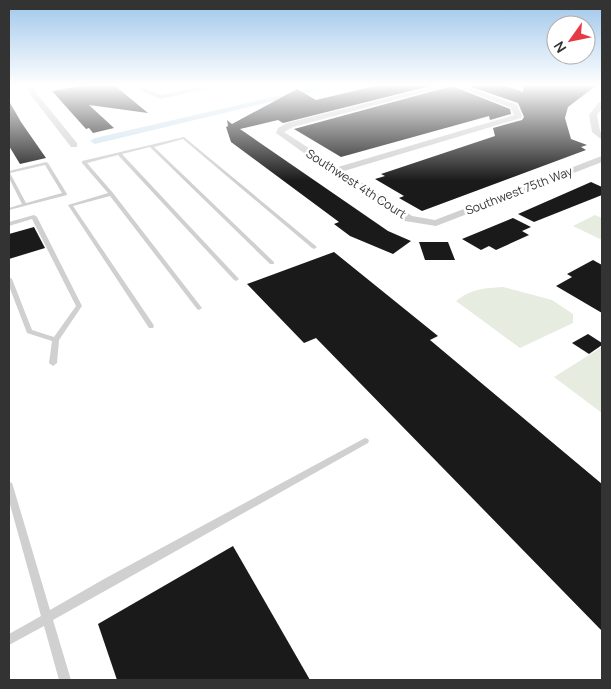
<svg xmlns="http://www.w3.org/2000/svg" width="611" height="689" viewBox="0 0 611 689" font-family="Manrope,sans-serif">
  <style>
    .green { fill: #e6ecdf }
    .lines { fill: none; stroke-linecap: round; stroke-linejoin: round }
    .canal { fill: #cfe2ee; fill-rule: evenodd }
    .building { fill: #1a1a1a }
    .lane { fill: #d0d0d0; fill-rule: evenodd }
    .street { fill: #d0d0d0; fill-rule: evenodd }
    .labels { text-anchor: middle; stroke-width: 5; stroke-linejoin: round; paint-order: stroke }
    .far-street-label { font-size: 12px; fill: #333; stroke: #fff }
  </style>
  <rect width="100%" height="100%" fill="#fff"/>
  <!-- green -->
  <g class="green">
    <path d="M595,215L602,218V240L573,226Z"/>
    <path d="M503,287L552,300L573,314V323L520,348L456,301C471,289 484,288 503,287Z"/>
    <path d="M602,347V413L554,377Z"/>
  </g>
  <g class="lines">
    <!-- canal -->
    <path class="canal" d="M326,85H340L95,144L90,141L95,138Z"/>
  </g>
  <!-- building -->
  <g class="building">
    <path d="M86,85H114L148,113L89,105L114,128L93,133L89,128L86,129L52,91Z"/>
    <path d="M379,85H434L283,123L278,120L240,129L388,231L411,241L393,254L350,236L334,224L339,222L231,142L226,127L228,126L227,120L232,124L297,89L316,100Z"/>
    <path d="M466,85H503L523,92L524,85H597L568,107L565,118L571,139L587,145L581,147L586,150L422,211L399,198L404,196L375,179L385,176L381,174L495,136L493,128L522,120L524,117L518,103Z"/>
    <path d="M452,86L510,109L511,114L490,120L489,116L341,157L294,129Z"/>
    <path d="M9,101L21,122L46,158L20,164L9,146Z"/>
    <path d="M591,182L602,187V195L534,222L518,214Z"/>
    <path d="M513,218L531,227L522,231L529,235L496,250L489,246L481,250L462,239Z"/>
    <path d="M34,227L45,248L9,259V234Z"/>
    <path d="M419,242H448L455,260H425Z"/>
    <path d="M334,252L438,336L430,340L602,484V631L316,338L304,343L247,284Z"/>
    <path d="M593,260L602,265V313L556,286L572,277L567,274Z"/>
    <path d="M588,334L602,343V345L589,354L572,343Z"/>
    <path d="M233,546L310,680H117L98,624Z"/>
  </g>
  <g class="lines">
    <!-- lane -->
    <g class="lane">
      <path d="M184,137L317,247L314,249L312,248L183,139L154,147L274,262V264H270L150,147L122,154L239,279L236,281L234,280L118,155L87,163L113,193L202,308L199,310L197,309L110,196L73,206L153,324L154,326L153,328H149L68,205L108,193L82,163V161Z"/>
      <path d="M46,162L48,163L67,194V195L9,210V208L22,204L9,178V171ZM45,165L62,193L26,203L10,173Z"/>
      <path d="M34,215L37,217L82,306L59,340L57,363L53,366L49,363L52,341L27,333L9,286V277L12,279L32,330L54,337L76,306L32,219L9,226V222Z"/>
      <path d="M365,438L368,439L369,441L368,443L112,587L53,620L71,680H59L44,626L9,645V634L41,616L9,501V482L12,483L13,486L50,610L104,579Z"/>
    </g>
    <!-- street -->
    <g class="street">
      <path d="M23,85H49L33,89L77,143V147H71Z"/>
      <path d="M137,85H144L150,91L161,95L210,85H222L160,99L146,93Z"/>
      <path d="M441,85H451L293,127L284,132L338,167L514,115L511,108L453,85H461L517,105L522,116L521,118L344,171L412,216L435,220L599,157L602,156V162L436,226L405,221L332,173L276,133L278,128L287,123Z"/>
      <path d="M599,102H602V108L597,115L600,131L602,134V140L592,132L589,115Z"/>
    </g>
  </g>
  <!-- sky -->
  <linearGradient id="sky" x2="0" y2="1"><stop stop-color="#9ec6ea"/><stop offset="0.47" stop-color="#fff"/><stop offset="1" stop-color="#fff" stop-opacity="0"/></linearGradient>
  <rect width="611" height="181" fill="url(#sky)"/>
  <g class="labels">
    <!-- far-street labels -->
    <g class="far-street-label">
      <text transform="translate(356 184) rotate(33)" y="4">Southwest 4th Court</text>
      <text transform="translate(519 191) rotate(-21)" y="4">Southwest 75th Way</text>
    </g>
  </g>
  <!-- border -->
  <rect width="611" height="689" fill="none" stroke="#333333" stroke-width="20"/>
  <!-- north arrow -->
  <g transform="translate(571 40) rotate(237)"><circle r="24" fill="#ffffff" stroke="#adadad"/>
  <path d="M0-4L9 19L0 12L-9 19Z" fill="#e63946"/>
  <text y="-8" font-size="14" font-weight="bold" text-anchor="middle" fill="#333333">N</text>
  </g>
</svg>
